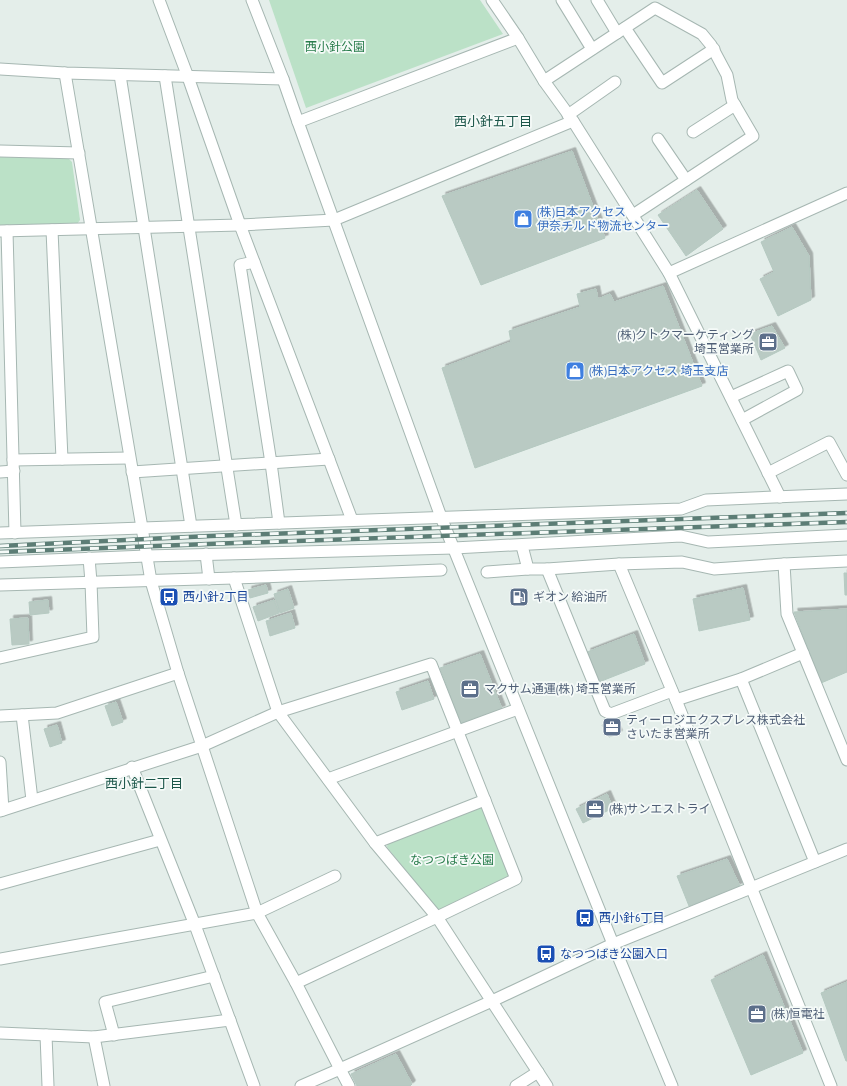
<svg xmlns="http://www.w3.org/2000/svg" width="847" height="1086" viewBox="0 0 847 1086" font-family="'PT Sans Narrow','Noto Sans JP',sans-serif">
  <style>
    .green { fill: #bbe1c7 }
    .building { fill: #b9cac3; stroke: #b5c9c1; filter: url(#shadow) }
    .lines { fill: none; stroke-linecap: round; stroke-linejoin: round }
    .minor-casing { stroke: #a6b7b2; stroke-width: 13 }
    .minor { stroke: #fff; stroke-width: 11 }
    .rail-casing { stroke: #5c7d75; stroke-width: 4.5 }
    .rail { stroke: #f5faf8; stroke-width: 3; stroke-dasharray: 9; stroke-linecap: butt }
    .labels { text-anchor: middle; stroke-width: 3.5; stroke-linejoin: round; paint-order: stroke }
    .park-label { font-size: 12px; fill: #287c4b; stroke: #f5faf8 }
    .shop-label { font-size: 12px; fill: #366cbe; stroke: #f5faf8; text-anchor: start }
    .service-label { font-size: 12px; fill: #4e5e75; stroke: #f5faf8; text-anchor: start }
    .transit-label { font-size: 12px; fill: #164399; stroke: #f5faf8; text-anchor: start }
    .neighbourhood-label { font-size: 13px; fill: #1b5649; stroke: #f5faf8 }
  </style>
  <defs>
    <filter id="shadow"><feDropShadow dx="3.5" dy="-3.5" stdDeviation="0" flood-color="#0004"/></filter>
  </defs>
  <rect width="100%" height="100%" fill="#e4eeea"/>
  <!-- green -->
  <g class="green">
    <path d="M269,0H480L503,34L306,108Z"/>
    <path d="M0,157L68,158L72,162L80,220L77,224L0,225Z"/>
    <path d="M477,806L484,810L510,874L507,880L441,909H437L387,847L388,842Z"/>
  </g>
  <!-- building -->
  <g class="building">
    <path d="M572,151L605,238L481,285L442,196Z"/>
    <path d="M697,190L723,229L686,256L658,215Z"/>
    <path d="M792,227L809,256L811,300L778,316L760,279L774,272L761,242Z"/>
    <path d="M663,286L702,386L475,468L442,368L511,342L509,331L580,307L577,294L596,289L598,299L610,294L614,302Z"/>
    <path d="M772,326L785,348L761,360L750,334Z"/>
    <path d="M844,573H847V595H845Z"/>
    <path d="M266,585L268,593L250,598L248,590Z"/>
    <path d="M743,588L750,620L699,631L693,599Z"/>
    <path d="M288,589L294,608L280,613L274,594Z"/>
    <path d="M48,600L49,613L30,615L29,602Z"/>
    <path d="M274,600L279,613L258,621L253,607Z"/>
    <path d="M847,609V672L821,683L794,612Z"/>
    <path d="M291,613L295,628L270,636L266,621Z"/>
    <path d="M28,618L29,644L12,645L10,619Z"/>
    <path d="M634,634L645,664L599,682L587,652Z"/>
    <path d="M480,654L502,709L461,723L440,668Z"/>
    <path d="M428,681L434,699L402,710L396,692Z"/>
    <path d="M116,702L123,722L112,726L105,706Z"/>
    <path d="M613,721L619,734L609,737L602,725Z"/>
    <path d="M57,725L62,743L50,747L44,729Z"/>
    <path d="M607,794L613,808L583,823L576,809Z"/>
    <path d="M727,859L740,886L689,906L677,876Z"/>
    <path d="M763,955L803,1053L751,1075L711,980Z"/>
    <path d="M847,982V1061H846L821,993Z"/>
    <path d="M396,1054L412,1084L410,1086H357L351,1074Z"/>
  </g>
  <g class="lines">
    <defs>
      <g id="minor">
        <path d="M159,0L188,77L240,225L352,520"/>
        <path d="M252,0L283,79L298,122L441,517L613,944L672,1086"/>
        <path d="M492,0L518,38L544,81L573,121L669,273L780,497"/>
        <path d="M562,0L592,49"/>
        <path d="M597,0L617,33"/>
        <path d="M625,28L662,83L714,49"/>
        <path d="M0,69L65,73L283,79"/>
        <path d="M65,73L151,581L178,673L257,913L335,876"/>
        <path d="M120,75L191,526"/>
        <path d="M165,76L236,525"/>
        <path d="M544,81L655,8L702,34L711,45L727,75L732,100L753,136L633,215"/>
        <path d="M568,115L615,82"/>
        <path d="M298,122L518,38"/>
        <path d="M693,132L735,105"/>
        <path d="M658,139L686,180"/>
        <path d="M0,151L79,153"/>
        <path d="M52,230L62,459"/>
        <path d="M0,231L240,225L334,220L573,121"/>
        <path d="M7,231L15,533"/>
        <path d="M254,262L240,265L271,463L279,523"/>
        <path d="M669,273L847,193"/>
        <path d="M731,397L788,371L797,390L742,420"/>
        <path d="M13,460L129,458"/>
        <path d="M0,472L14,471"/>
        <path d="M132,472L329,459"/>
        <path d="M768,473L829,442L847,475"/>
        <path d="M0,533L681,509L706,500L847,494"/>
        <path d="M522,546L528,569H547L619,564L682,562L714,569L784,564L847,561"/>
        <path d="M206,554L209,579"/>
        <path d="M0,562L146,556L454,548L681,536L708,542L847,535"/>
        <path d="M619,564L676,700L831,1086"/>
        <path d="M784,564L787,614L847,760"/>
        <path d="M547,569L605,711L611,714L672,691"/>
        <path d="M487,572L528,569"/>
        <path d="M234,578L278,712L375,843L437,917L547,1086"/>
        <path d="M0,585L234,578L441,570"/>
        <path d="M0,658L93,637L91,582L89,558"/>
        <path d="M741,679L815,862"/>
        <path d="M676,700L741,679L803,653"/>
        <path d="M22,715L32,800"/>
        <path d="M0,716L57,713L178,673"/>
        <path d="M0,762L3,810"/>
        <path d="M132,767L195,925L254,1086"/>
        <path d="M328,779L518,709"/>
        <path d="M0,811L202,746L278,712L431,664L516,879L437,917L296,983"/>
        <path d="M375,843L485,800"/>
        <path d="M0,884L160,840"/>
        <path d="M0,959L257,913L296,983L340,1069L492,1001L613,944L847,849"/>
        <path d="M0,1033L94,1037L230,1020"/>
        <path d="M46,1035L48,1086"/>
        <path d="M114,1035L105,1002L214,976"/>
        <path d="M94,1037L104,1086"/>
        <path d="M301,1086L340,1069L349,1086"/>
        <path d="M516,1086L538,1072"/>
      </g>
    </defs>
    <!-- minor casing -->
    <use href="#minor" class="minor-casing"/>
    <!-- minor -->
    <use href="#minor" class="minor"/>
    <defs>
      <g id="rail">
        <path d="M0,546L210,536L847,513"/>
        <path d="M0,552L208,544L847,522"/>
      </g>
    </defs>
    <!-- rail casing -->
    <use href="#rail" class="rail-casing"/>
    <!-- rail -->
    <use href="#rail" class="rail"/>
  </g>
  <!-- icons -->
  <defs>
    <symbol id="shop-square" viewBox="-11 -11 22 22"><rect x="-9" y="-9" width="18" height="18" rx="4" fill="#3f7fe0" stroke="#f5faf8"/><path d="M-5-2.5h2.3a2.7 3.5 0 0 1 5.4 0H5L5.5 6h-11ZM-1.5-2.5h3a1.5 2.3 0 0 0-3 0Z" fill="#fff"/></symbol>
    <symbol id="office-square" viewBox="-11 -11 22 22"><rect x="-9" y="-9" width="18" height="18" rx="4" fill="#5c6f8a" stroke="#f5faf8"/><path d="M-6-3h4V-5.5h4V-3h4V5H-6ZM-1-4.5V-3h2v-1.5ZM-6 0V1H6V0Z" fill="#fff"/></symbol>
    <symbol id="bus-square" viewBox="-11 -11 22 22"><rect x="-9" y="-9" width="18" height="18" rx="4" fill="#1a4fb4" stroke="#f5faf8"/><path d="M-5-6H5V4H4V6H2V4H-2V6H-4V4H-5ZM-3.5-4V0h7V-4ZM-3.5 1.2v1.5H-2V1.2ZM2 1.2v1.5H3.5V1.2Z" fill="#fff"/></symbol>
    <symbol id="fuel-square" viewBox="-11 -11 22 22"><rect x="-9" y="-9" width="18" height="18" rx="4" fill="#5c6f8a" stroke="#f5faf8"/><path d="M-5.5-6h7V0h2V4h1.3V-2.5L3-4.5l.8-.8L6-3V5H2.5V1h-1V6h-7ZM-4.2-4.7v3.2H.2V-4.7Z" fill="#fff"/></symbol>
  </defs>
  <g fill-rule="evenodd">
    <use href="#shop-square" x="512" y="208" width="22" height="22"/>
    <use href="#office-square" x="757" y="331" width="22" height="22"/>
    <use href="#shop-square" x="564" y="360" width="22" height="22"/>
    <use href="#bus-square" x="158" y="586" width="22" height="22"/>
    <use href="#fuel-square" x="508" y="586" width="22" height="22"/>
    <use href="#office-square" x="459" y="678" width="22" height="22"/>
    <use href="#office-square" x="601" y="716" width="22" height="22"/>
    <use href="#office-square" x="584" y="798" width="22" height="22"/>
    <use href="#bus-square" x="574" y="907" width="22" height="22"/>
    <use href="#bus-square" x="535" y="943" width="22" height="22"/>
    <use href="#office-square" x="746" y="1003" width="22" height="22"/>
  </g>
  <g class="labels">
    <!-- park labels -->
    <g class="park-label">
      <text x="335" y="51">西小針公園</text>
      <text x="452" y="864">なつつばき公園</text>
    </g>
    <!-- shop labels -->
    <g class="shop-label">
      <text x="537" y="216">(株)日本アクセス<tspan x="537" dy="14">伊奈チルド物流センター</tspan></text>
      <text x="589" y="375">(株)日本アクセス 埼玉支店</text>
    </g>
    <!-- service labels -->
    <g class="service-label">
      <text x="754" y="339" text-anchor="end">(株)クトクマーケティング<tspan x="754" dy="14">埼玉営業所</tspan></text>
      <text x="533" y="601">ギオン 給油所</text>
      <text x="484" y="693">マクサム通運(株) 埼玉営業所</text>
      <text x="626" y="724">ティーロジエクスプレス株式会社<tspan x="626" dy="14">さいたま営業所</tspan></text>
      <text x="609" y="813">(株)サンエストライ</text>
      <text x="771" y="1018">(株)恒電社</text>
    </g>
    <!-- transit labels -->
    <g class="transit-label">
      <text x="183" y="601">西小針2丁目</text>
      <text x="599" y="922">西小針6丁目</text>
      <text x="560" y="958">なつつばき公園入口</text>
    </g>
    <!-- neighbourhood labels -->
    <g class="neighbourhood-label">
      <text x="493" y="126">西小針五丁目</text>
      <text x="144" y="788">西小針二丁目</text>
    </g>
  </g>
</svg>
